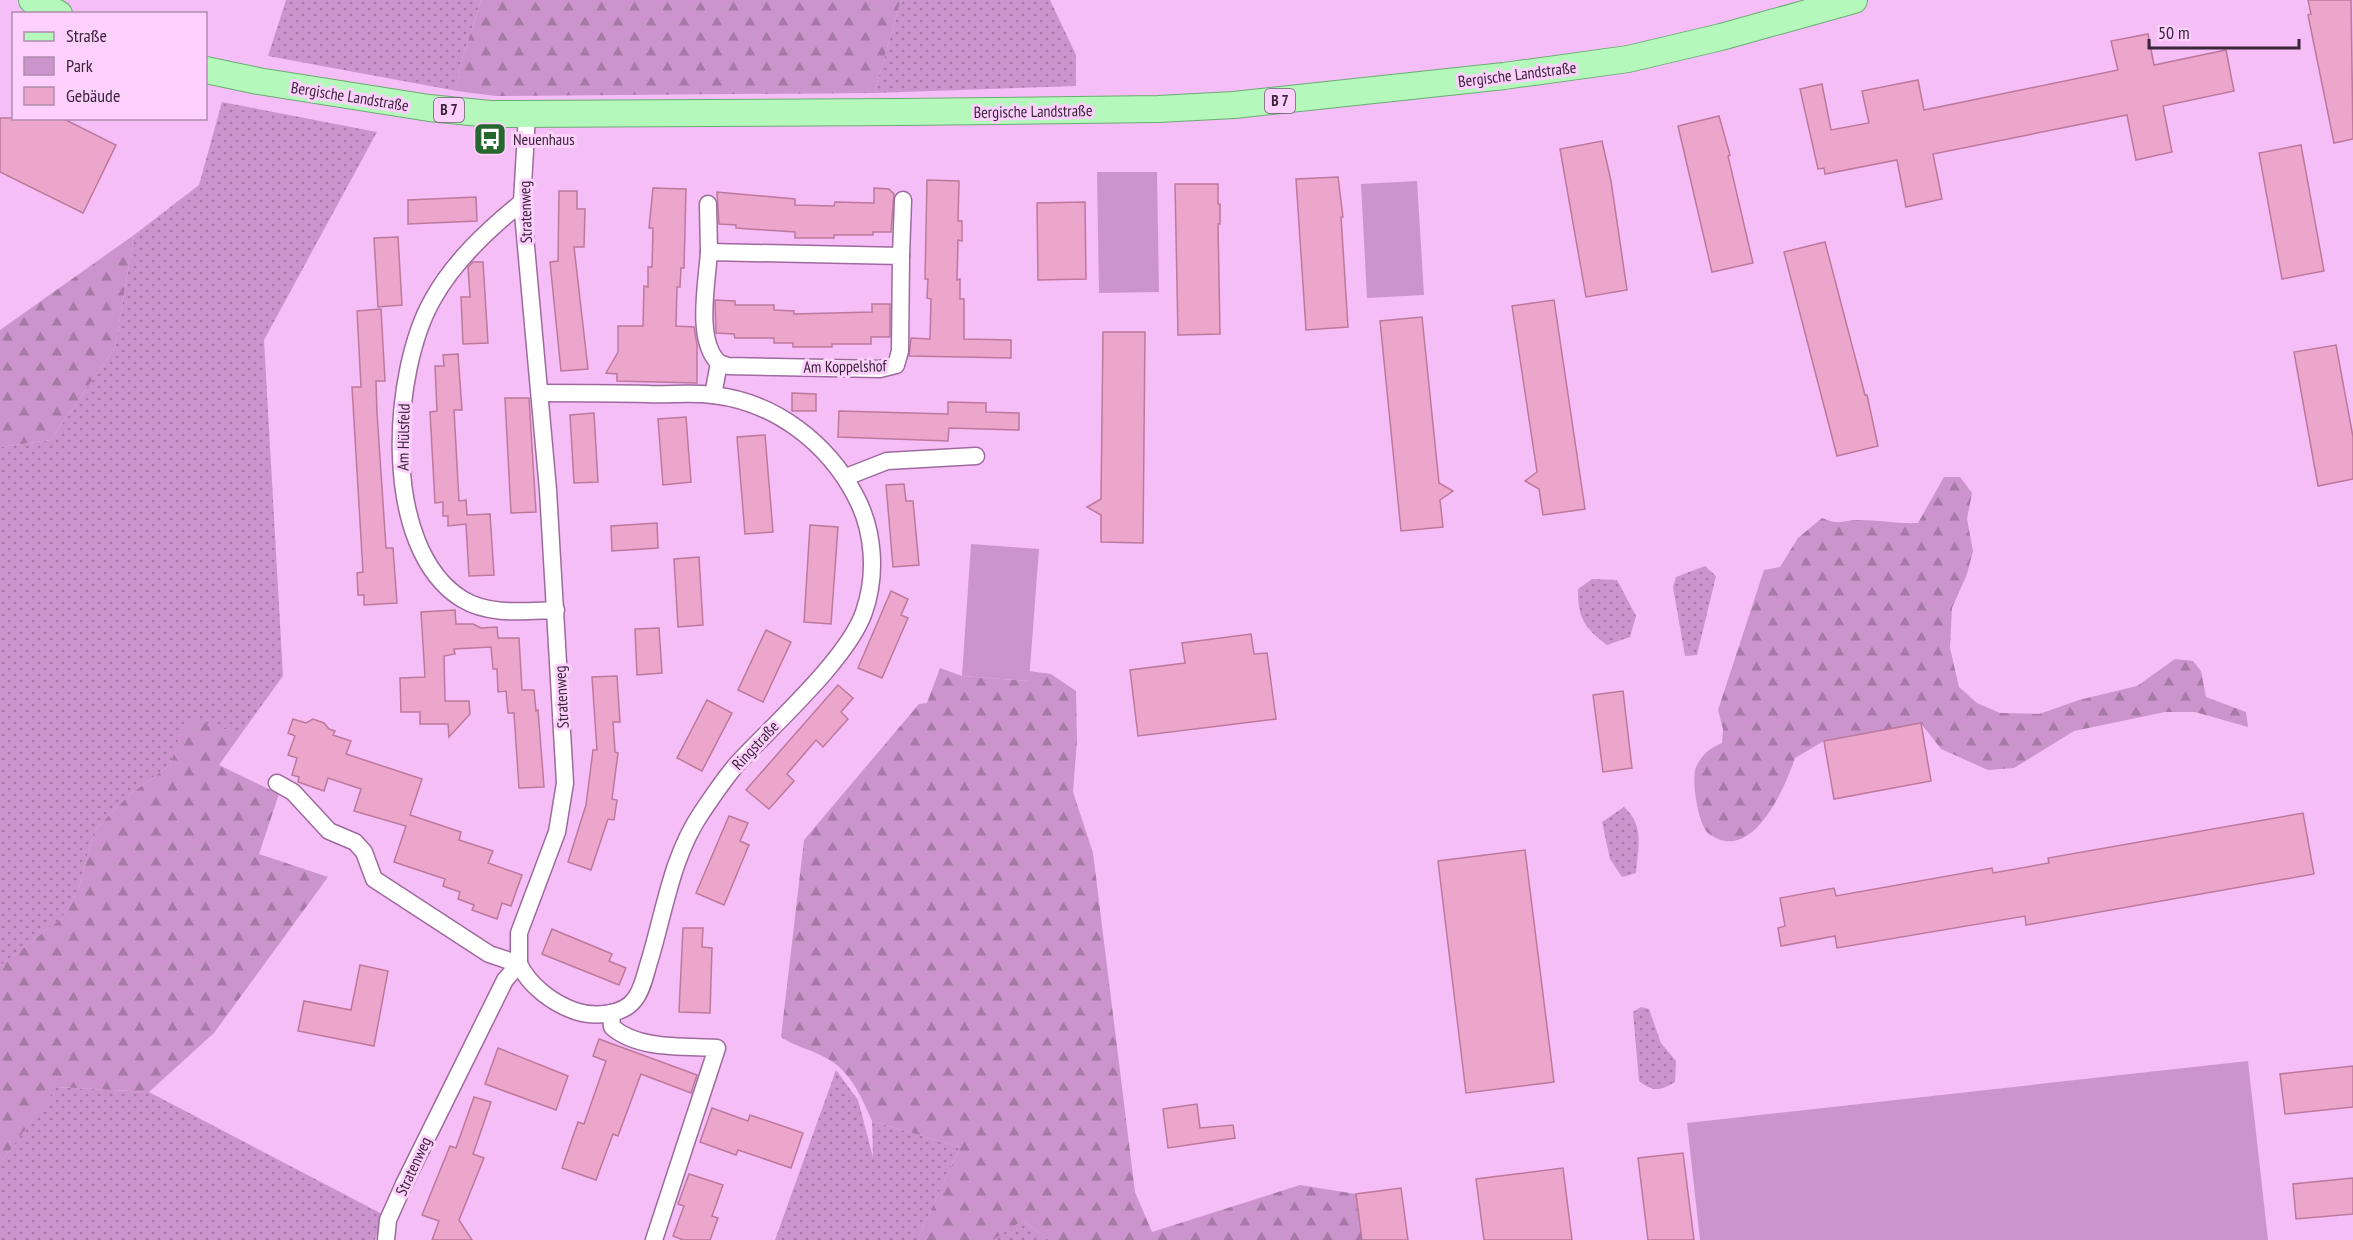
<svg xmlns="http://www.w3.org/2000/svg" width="2353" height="1240" viewBox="0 0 2353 1240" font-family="'PT Sans Narrow',sans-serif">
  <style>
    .grass { fill: url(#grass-dots) }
    .forest { fill: url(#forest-firs) }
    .park { fill: #cc94cc }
    .building { fill: #eda6cb; stroke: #bc789d; stroke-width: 1.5 }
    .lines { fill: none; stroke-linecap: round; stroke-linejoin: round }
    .street-casing { stroke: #9e6a9e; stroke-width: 19 }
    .primary-casing { stroke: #69ac72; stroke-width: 28 }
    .street { stroke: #fff; stroke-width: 16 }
    .primary { stroke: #b4f8bc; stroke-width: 26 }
    .labels { text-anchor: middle; stroke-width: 6; stroke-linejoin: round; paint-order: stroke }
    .shield { fill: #fdd0fd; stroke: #755875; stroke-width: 1.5 }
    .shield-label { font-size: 15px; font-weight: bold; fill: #3b253b }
    .street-label { font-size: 16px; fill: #3b253b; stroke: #fdd0fd }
    .poi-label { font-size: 16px; fill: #3b253b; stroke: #fdd0fd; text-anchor: start }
  </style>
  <defs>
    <pattern id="grass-dots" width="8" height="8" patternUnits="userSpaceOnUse" patternTransform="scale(1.5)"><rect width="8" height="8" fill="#cc94cc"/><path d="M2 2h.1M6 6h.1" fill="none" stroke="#a779a7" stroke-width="1.8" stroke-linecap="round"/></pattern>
    <pattern id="forest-firs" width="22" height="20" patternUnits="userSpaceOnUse" patternTransform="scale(1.5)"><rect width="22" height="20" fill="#cc94cc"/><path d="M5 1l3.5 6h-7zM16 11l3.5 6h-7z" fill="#a779a7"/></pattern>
  </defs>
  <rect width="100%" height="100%" fill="#f6bef6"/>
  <!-- grass -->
  <g class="grass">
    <path d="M286,0H481L459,69L457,91L268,56Z"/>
    <path d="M901,0H1050L1076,55V86L874,93Z"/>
    <path d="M222,102L377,132L264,340L283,676L241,734L186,718L170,765L129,795L94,831L79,888L62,918L0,966V447L51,440L115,347L134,235L199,185Z"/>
    <path d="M1705,566L1716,576L1697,655L1685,656L1673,587L1676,577Z"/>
    <path d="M1592,579L1617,580L1636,616L1630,637L1607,645C1584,627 1578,619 1578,589Z"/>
    <path d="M1624,807C1645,825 1638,849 1636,873L1622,877L1610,859L1602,822Z"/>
    <path d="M1641,1007L1649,1009L1661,1043L1676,1061L1675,1082C1660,1091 1653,1092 1639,1081L1633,1012Z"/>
    <path d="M836,1070L858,1100L873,1157L872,1121L960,1147L917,1240H775Z"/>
    <path d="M56,1087L149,1092L384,1215L375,1240H0V1163Z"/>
    <path d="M1023,1220L1049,1240H993L995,1237Z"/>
  </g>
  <!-- forest -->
  <g class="forest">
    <path d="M481,0H901L874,93L496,96L457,91L459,69Z"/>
    <path d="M134,235L115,347L51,440L0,447V330Z"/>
    <path d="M1944,477H1960L1972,493L1967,519L1973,551L1967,574L1952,608L1950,648L1959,687L1977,703L2000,713L2039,714L2079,700L2137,686L2175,659L2193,661L2201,671L2206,697L2246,712L2248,727L2195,712H2165L2074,731L2014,768L1988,770L1941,749L1921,723L1824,741L1795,758C1785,788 1751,867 1708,833C1698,824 1691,779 1696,767C1702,754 1710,748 1722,743L1723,729L1718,710L1764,570L1780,567L1798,538L1822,518C1840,526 1842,520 1859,520C1879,520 1898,524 1918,523Z"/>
    <path d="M940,668L962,676L1029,681V671L1051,674L1076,691L1077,741L1073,792L1093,853L1135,1192L1152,1232L1300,1185L1356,1194L1362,1240H1049L1023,1220L993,1240H917L960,1147L872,1121C862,1098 851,1072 828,1059C813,1050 796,1047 781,1037L804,840L919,704L927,703Z"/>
    <path d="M186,717L241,734L219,765L279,794L259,854L328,877L214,1033L149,1092L57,1087L0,1163V966L62,918L79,888L94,831L129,795L170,765Z"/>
  </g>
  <!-- park -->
  <g class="park">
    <path d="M1097,172H1157L1159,292L1099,293Z"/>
    <path d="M1417,181L1424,295L1367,298L1361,184Z"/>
    <path d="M971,544L1039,549L1029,681L962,676Z"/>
    <path d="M2248,1061L2268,1240H1700L1687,1123Z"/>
  </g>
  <!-- building -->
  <g class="building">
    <path d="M2308,0H2351L2353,139L2334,143L2308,15L2311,14Z"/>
    <path d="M2148,34L2154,65L2226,50L2234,91L2163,106L2172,152L2136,160L2127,115L1933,154L1942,199L1906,207L1897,160L1825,174L1824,168L1818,169L1800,89L1822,84L1831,130L1869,123L1862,91L1918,80L1924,110L2118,70L2111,41Z"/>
    <path d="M1719,116L1730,155L1728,156L1753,263L1712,272L1678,126Z"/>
    <path d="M0,118H62L116,145L83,213L0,172Z"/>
    <path d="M1602,141L1611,181L1627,290L1586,297L1560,149Z"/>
    <path d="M2301,145L2324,271L2282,279L2259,153Z"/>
    <path d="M1338,177L1343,217H1341L1348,327L1306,330L1296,179Z"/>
    <path d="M927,180L959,181L958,221H962V241L958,240L957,280L960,279V299H964V339L1011,340V358L909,356L911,338L930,339L931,299L927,298L928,279H925Z"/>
    <path d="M1175,184H1218V204H1220V224H1218L1220,334L1178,335Z"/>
    <path d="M653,188L686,189L684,268H681L680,287H677L676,326L694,327L697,345V383L617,381V374L606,373L618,352V326H643L644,286L648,287V267H652L653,228H649Z"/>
    <path d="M874,188L889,189L894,194L891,232H873V235H834V238H795V232L736,228V225L719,224L717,192L795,199V205L834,206L835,202L874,203Z"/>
    <path d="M559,191H577V209H585L584,247H574L588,369L561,371L550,262L558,261Z"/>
    <path d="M476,197L477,221L408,224V200Z"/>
    <path d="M1085,202L1086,279L1038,280L1037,203Z"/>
    <path d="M398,237L402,305L378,307L374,238Z"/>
    <path d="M1825,242L1865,395H1867L1878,446L1837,456L1784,252Z"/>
    <path d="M473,262H483L488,343L463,344L461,297H470L468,267Z"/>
    <path d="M715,300L735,301V305H774V310L794,311V314L872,312V304H890V337H871V344H832V347H793V343H774V338H735L734,334L716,333Z"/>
    <path d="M1554,300L1585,509L1543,515L1539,489L1525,481L1537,472L1512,306Z"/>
    <path d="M381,309L385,381H376L377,413L386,548H393L397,603L364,605V595H358L357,573L363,572L352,387H361L357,311Z"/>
    <path d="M1422,317L1439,483L1453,491L1440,500L1443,527L1401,531L1380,321Z"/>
    <path d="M1103,332H1145L1143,543L1101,542V515L1087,507L1101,499Z"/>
    <path d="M2336,345L2353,437V479L2318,486L2294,352Z"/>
    <path d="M458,354L462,410H454L459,501L466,500L467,515L490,514L494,575L469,576L466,524L448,526V516H443V502L435,503L430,412L437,411L435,366H444L443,355Z"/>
    <path d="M792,393L816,394V411H792Z"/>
    <path d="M505,398H529L536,512L511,513Z"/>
    <path d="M948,402L986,403V412L1019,413V430L949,428L948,441L838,437L839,411L948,414Z"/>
    <path d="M594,413L598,482L574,483L570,415Z"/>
    <path d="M686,417L691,482L663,485L658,419Z"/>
    <path d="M765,435L773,532L745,534L737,437Z"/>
    <path d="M904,484L906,501H913L919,565L893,567L886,485Z"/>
    <path d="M657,523L658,548L612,551L611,526Z"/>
    <path d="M810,525L838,527L831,624L804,622Z"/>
    <path d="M699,557L703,625L678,627L674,559Z"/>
    <path d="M891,591L908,599L901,615L908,618L882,678L858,668Z"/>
    <path d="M455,610L456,624H473L481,628L497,627L498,638H519L522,690H534L536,711L538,710L544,787L519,788L514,713H508L506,691L498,692L497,669H493L491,647L454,649L455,654L444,656L445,701H469L470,714L449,737L448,724H420V712H401L400,678L425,677L421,612Z"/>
    <path d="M659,628L662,673L637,675L635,629Z"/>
    <path d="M766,630L791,642L763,702L738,690Z"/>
    <path d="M1251,634L1254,654L1267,653L1276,719L1138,736L1130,670L1185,663L1182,643Z"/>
    <path d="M617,676L620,722H613L615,752L618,753L612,799L617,800L614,820L608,819L591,870L568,862L586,805L593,750H597L592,677Z"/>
    <path d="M838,685L853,698L841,712L848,719L823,747L816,740L787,774L794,781L769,809L746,790Z"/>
    <path d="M1623,691L1632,768L1603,772L1593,695Z"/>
    <path d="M707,700L732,713L702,771L677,758Z"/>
    <path d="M293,719L306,723L313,719L324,723L329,729L335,731L333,735L351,741L346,754L422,779L410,815L461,832L459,840L493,851L488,863L522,875L511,906L502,903L497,919L472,910L474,905L458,899L460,892L443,886L445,879L394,862L406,826L354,811L361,789L328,778L324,791L298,782L299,777L292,775L297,758L288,755L295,736L288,733Z"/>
    <path d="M1921,723L1931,781L1834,799L1824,741Z"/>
    <path d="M2303,813L2314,874L2026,925L2025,916L1837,948L1835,936L1781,946L1778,928L1785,926L1780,898L1834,888L1836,896L1992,868L1993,873L2049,863L2048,858Z"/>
    <path d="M729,816L748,823L740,841L749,845L724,905L696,893Z"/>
    <path d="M1525,850L1554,1082L1466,1093L1438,861Z"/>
    <path d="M683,928H703L702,947L712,948L710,1013L679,1012Z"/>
    <path d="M552,929L612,954L609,961L626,968L619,985L542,954Z"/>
    <path d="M360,965L388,971L374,1046L298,1031L304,1001L351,1010Z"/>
    <path d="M599,1039L697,1075L691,1093L641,1074L618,1136L613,1134L596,1180L562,1168L578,1122L584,1124L606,1061L593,1056Z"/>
    <path d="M498,1048L568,1076L556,1110L485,1084Z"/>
    <path d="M2353,1066V1107L2285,1114L2280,1074Z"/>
    <path d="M474,1097L491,1102L473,1154L484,1158L459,1220L472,1240H432L439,1221L422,1215L450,1146L456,1148Z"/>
    <path d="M1197,1104L1200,1128L1233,1125L1235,1138L1168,1148L1163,1109Z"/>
    <path d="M712,1108L748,1121L750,1115L803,1133L791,1168L738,1150L736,1155L700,1142Z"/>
    <path d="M1683,1153L1694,1240H1648L1638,1158Z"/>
    <path d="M1563,1168L1572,1240H1484L1476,1179Z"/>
    <path d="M689,1174L723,1185L712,1216L718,1218L710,1240H683L673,1236L684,1206L678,1204Z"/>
    <path d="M2353,1178V1214L2296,1219L2293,1184Z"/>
    <path d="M1401,1188L1408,1240H1362L1356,1194Z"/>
  </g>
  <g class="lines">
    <defs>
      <g id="street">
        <path d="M522,202C489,229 454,261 433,299C391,372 380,548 462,599C490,616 525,611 556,610"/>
        <path d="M708,204L709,252"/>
        <path d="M901,256L903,200"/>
        <path d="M713,395L719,363C695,341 707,283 709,252L901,256L900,351L896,365L880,369L728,366L719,363"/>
        <path d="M846,477L887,461L976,456"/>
        <path d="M277,783L293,792L329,831L355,842L364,852L374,879L489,954L519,964C529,985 552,1003 575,1011C593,1017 623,1016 635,999C643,989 646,971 650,959C665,909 672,856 702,812C713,796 724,779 737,764C772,726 848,659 864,612C877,575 874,531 856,497C828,443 775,402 713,395C692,392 669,395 648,394C612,393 576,393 540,393"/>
        <path d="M611,1013L612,1027C638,1050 685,1046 717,1048L654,1240"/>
        <path d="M386,1240L388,1220L404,1184L505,980L519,964V933L557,832L565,783L548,490L522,202L527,115"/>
      </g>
      <g id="primary">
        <path d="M32,0L59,14"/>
        <path d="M206,70L258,81L429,108L490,114L901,112L1158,109L1234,105L1504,76L1628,59L1721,37L1854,0"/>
      </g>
    </defs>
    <!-- street casing -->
    <use href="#street" class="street-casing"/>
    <!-- primary casing -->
    <use href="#primary" class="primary-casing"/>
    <!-- street -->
    <use href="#street" class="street"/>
    <!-- primary -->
    <use href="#primary" class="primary"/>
  </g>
  <!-- icons -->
  <defs>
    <symbol id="bus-square" viewBox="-11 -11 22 22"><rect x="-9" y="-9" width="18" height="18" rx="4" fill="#266730" stroke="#fdd0fd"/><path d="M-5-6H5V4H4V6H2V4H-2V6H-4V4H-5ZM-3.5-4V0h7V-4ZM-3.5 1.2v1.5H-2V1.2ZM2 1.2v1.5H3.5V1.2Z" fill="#fff"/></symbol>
  </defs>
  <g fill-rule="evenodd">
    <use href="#bus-square" x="471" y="120" width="38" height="38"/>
  </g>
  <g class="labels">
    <!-- shield labels -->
    <g class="shield">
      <rect x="1265" y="89" width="30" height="24" rx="4.5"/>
      <rect x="434" y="98" width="30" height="24" rx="4.5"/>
    </g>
    <g class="shield-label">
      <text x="1280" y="106">B 7</text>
      <text x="449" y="115">B 7</text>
    </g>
    <!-- street labels -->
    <g class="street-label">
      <text transform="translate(1517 74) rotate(-7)" y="6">Bergische Landstraße</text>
      <text transform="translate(350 96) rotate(9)" y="6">Bergische Landstraße</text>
      <text transform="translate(1033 111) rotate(-1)" y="6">Bergische Landstraße</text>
      <text transform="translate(525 212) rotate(-92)" y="6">Stratenweg</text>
      <text transform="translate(845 366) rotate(-1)" y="6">Am Koppelshof</text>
      <text transform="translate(403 437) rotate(-89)" y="6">Am Hülsfeld</text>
      <text transform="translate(561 697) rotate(-93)" y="6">Stratenweg</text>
      <text transform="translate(755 745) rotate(-47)" y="6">Ringstraße</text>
      <text transform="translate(413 1166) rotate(-65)" y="6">Stratenweg</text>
    </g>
    <!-- poi labels -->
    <g class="poi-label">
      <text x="513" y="145">Neuenhaus</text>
    </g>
  </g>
  <!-- legend -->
  <rect x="12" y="12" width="195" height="108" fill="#fdd0fd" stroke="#af8caf" stroke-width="1.5"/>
  <rect x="24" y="32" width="30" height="9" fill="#b4f8bc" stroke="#af8caf" stroke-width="1.5"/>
  <text x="66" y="42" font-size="18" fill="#3b253b">Straße</text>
  <rect x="24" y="57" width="30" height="18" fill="#cc94cc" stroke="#af8caf" stroke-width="1.5"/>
  <text x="66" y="72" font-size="18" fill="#3b253b">Park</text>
  <rect x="24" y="87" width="30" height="18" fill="#eda6cb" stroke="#af8caf" stroke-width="1.5"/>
  <text x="66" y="102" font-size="18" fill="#3b253b">Gebäude</text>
  <!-- scale -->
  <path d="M2149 39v9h150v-9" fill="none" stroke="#3b253b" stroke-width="3"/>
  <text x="2158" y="39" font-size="18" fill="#3b253b" stroke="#fdd0fd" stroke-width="4.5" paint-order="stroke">50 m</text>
</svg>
